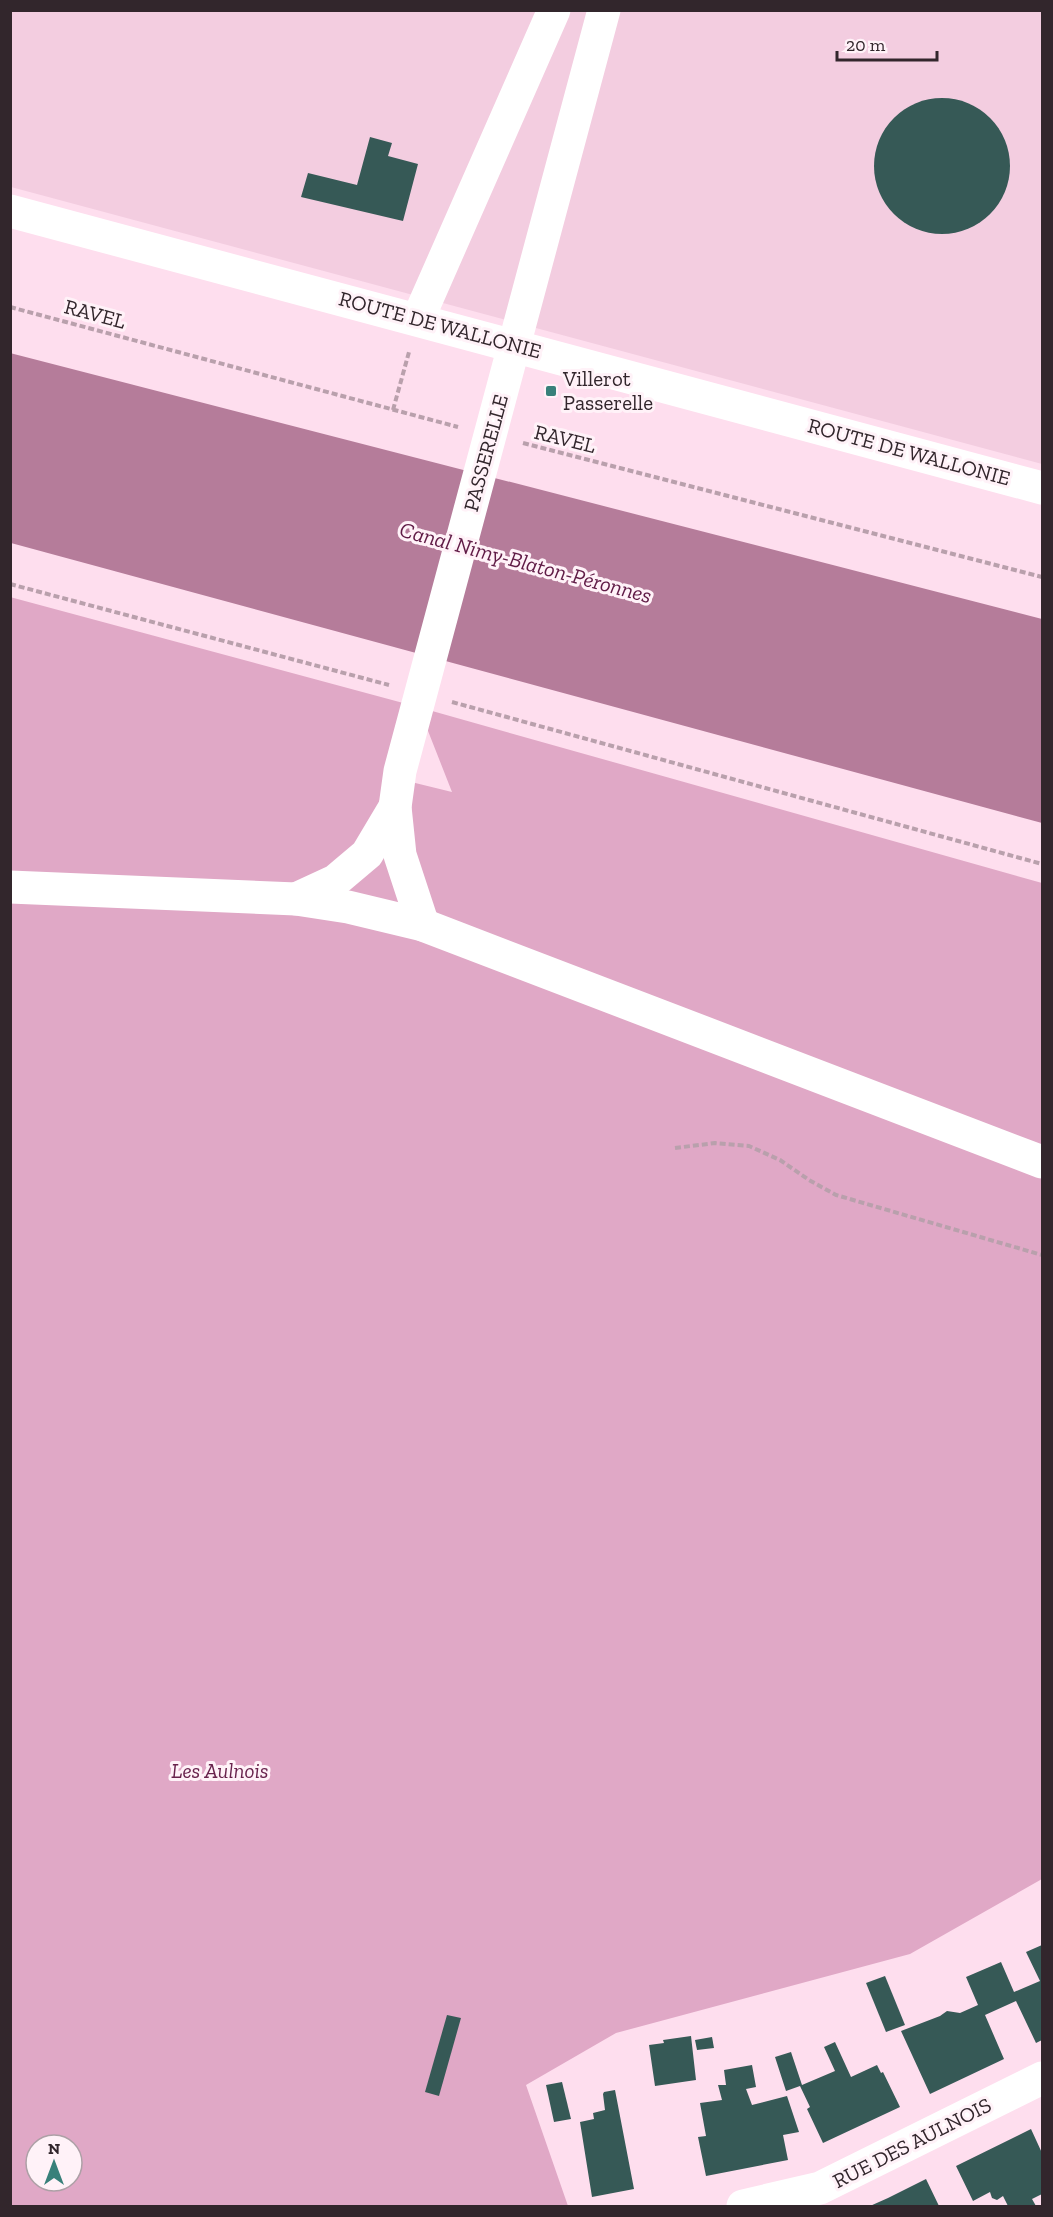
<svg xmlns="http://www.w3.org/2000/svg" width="1053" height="2217" viewBox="0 0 1053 2217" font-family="'Zilla Slab',serif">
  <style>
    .built { fill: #f3cde0 }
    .green { fill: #e0a8c6; fill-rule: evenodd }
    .water { fill: #b57c9a }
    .building { fill: #365956 }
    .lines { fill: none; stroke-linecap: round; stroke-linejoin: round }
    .path { stroke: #b9a0ac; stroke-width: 4; stroke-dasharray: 6 3; stroke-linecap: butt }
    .minor { stroke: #fff; stroke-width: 33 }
    .major { stroke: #fff; stroke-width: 33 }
    .poi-dot { fill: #38807a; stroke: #fff2f8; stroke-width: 2 }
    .labels { text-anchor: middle; stroke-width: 6; stroke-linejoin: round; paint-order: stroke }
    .street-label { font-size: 21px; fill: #32262c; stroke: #fff2f8 }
    .poi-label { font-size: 21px; fill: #32262c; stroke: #fff2f8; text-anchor: start }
    .park-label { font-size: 21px; font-style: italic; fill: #69234d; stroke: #fff2f8 }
    .water-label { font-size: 22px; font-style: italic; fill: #601b46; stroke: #fff2f8 }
  </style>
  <rect width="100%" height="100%" fill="#fedeee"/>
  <!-- built -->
  <path class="built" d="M10,11H1042V464L11,187Z"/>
  <!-- green -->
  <path class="green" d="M10,597L418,707L1042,883V1879L910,1954L616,2033L526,2085L568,2206H11ZM419,708L452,792L403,780ZM36,2145H72V2181H36Z"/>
  <!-- water -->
  <path class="water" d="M10,353L1042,619V823L11,543Z"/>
  <!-- building -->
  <g class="building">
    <circle cx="942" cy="166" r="68"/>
    <path d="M370,137L392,143L388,156L418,164L403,221L301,197L308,173L357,185Z"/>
    <path d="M1042,1945V2040L1036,2043L1016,2001L985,2015L1004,2059L930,2094L901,2031L940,2016L947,2011L960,2013L978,2005L966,1977L1001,1962L1014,1992L1040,1981L1026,1952Z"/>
    <path d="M885,1976L905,2025L886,2032L866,1983Z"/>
    <path d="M447,2015L461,2018L439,2096L425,2092Z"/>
    <path d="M691,2036L696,2080L655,2086L649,2045L664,2043L663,2040Z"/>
    <path d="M712,2037L714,2048L697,2050L695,2040Z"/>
    <path d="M835,2042L851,2077L877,2065L881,2073L883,2072L900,2107L823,2143L807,2109L810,2107L800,2086L786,2091L775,2057L791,2052L802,2085L835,2071L824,2047Z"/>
    <path d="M752,2065L756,2087L746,2089L752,2105L787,2096L799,2132L783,2135L788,2160L706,2176L698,2137L706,2136L700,2103L722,2100L718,2085H726L724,2070Z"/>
    <path d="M562,2082L571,2119L554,2122L546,2085Z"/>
    <path d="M615,2090L634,2189L592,2197L580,2122L594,2119L593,2113L605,2110L603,2094L604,2092Z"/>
    <path d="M1031,2129L1042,2153V2194L1032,2199L1036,2206H1008L1003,2196L997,2200L992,2198L990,2192L973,2201L956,2166Z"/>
    <path d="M926,2179L939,2206H870L888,2198Z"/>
  </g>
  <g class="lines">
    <!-- path -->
    <g class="path">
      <path d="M10,307L458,427"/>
      <path d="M393,410L409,352"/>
      <path d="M523,443L1042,577"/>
      <path d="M10,584L389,685"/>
      <path d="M452,702L1042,864"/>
      <path d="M675,1148L715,1143L749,1146L780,1160L809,1180L836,1195L1042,1255"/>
    </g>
    <!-- minor -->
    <g class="minor">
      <path d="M418,319L554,10"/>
      <path d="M10,887L296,899L348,907L423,925L1042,1162"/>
      <path d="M296,899L335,881L367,854L395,807"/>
      <path d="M423,925L400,855L395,807L400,771L604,10"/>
      <path d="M743,2206L820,2188L1042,2078"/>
    </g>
    <!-- major -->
    <path class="major" d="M10,211L1042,488"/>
  </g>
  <!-- markers -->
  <rect class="poi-dot" x="545" y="385" width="12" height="12" rx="3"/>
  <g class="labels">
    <!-- street labels -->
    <g class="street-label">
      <text transform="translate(95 314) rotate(15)" y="7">RAVEL</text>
      <text transform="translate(440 325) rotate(15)" y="7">ROUTE DE WALLONIE</text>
      <text transform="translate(565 439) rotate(14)" y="7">RAVEL</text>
      <text transform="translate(909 452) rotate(15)" y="7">ROUTE DE WALLONIE</text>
      <text transform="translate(486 453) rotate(-75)" y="7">PASSERELLE</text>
      <text transform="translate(912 2143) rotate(-27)" y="7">RUE DES AULNOIS</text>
    </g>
    <!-- poi labels -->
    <g class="poi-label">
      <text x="563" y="386">Villerot<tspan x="563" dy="24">Passerelle</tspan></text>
    </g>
    <!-- park labels -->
    <g class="park-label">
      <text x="220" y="1778">Les Aulnois</text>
    </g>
    <!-- water labels -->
    <g class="water-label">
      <text transform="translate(526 562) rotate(15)" y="8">Canal Nimy-Blaton-Péronnes</text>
    </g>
  </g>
  <!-- border -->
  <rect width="1053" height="2217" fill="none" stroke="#32262c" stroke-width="24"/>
  <!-- north arrow -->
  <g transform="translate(54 2163)"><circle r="28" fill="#fff2f8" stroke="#ada0a6" stroke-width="1.5"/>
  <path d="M0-4.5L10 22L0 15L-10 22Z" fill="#38807a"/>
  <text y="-9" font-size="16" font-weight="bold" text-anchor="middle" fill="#32262c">N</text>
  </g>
  <!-- scale -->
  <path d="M837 51v9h100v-9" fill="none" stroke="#32262c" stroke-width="3"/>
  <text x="846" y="51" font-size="18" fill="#32262c" stroke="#fff2f8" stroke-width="4.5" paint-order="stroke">20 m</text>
</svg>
